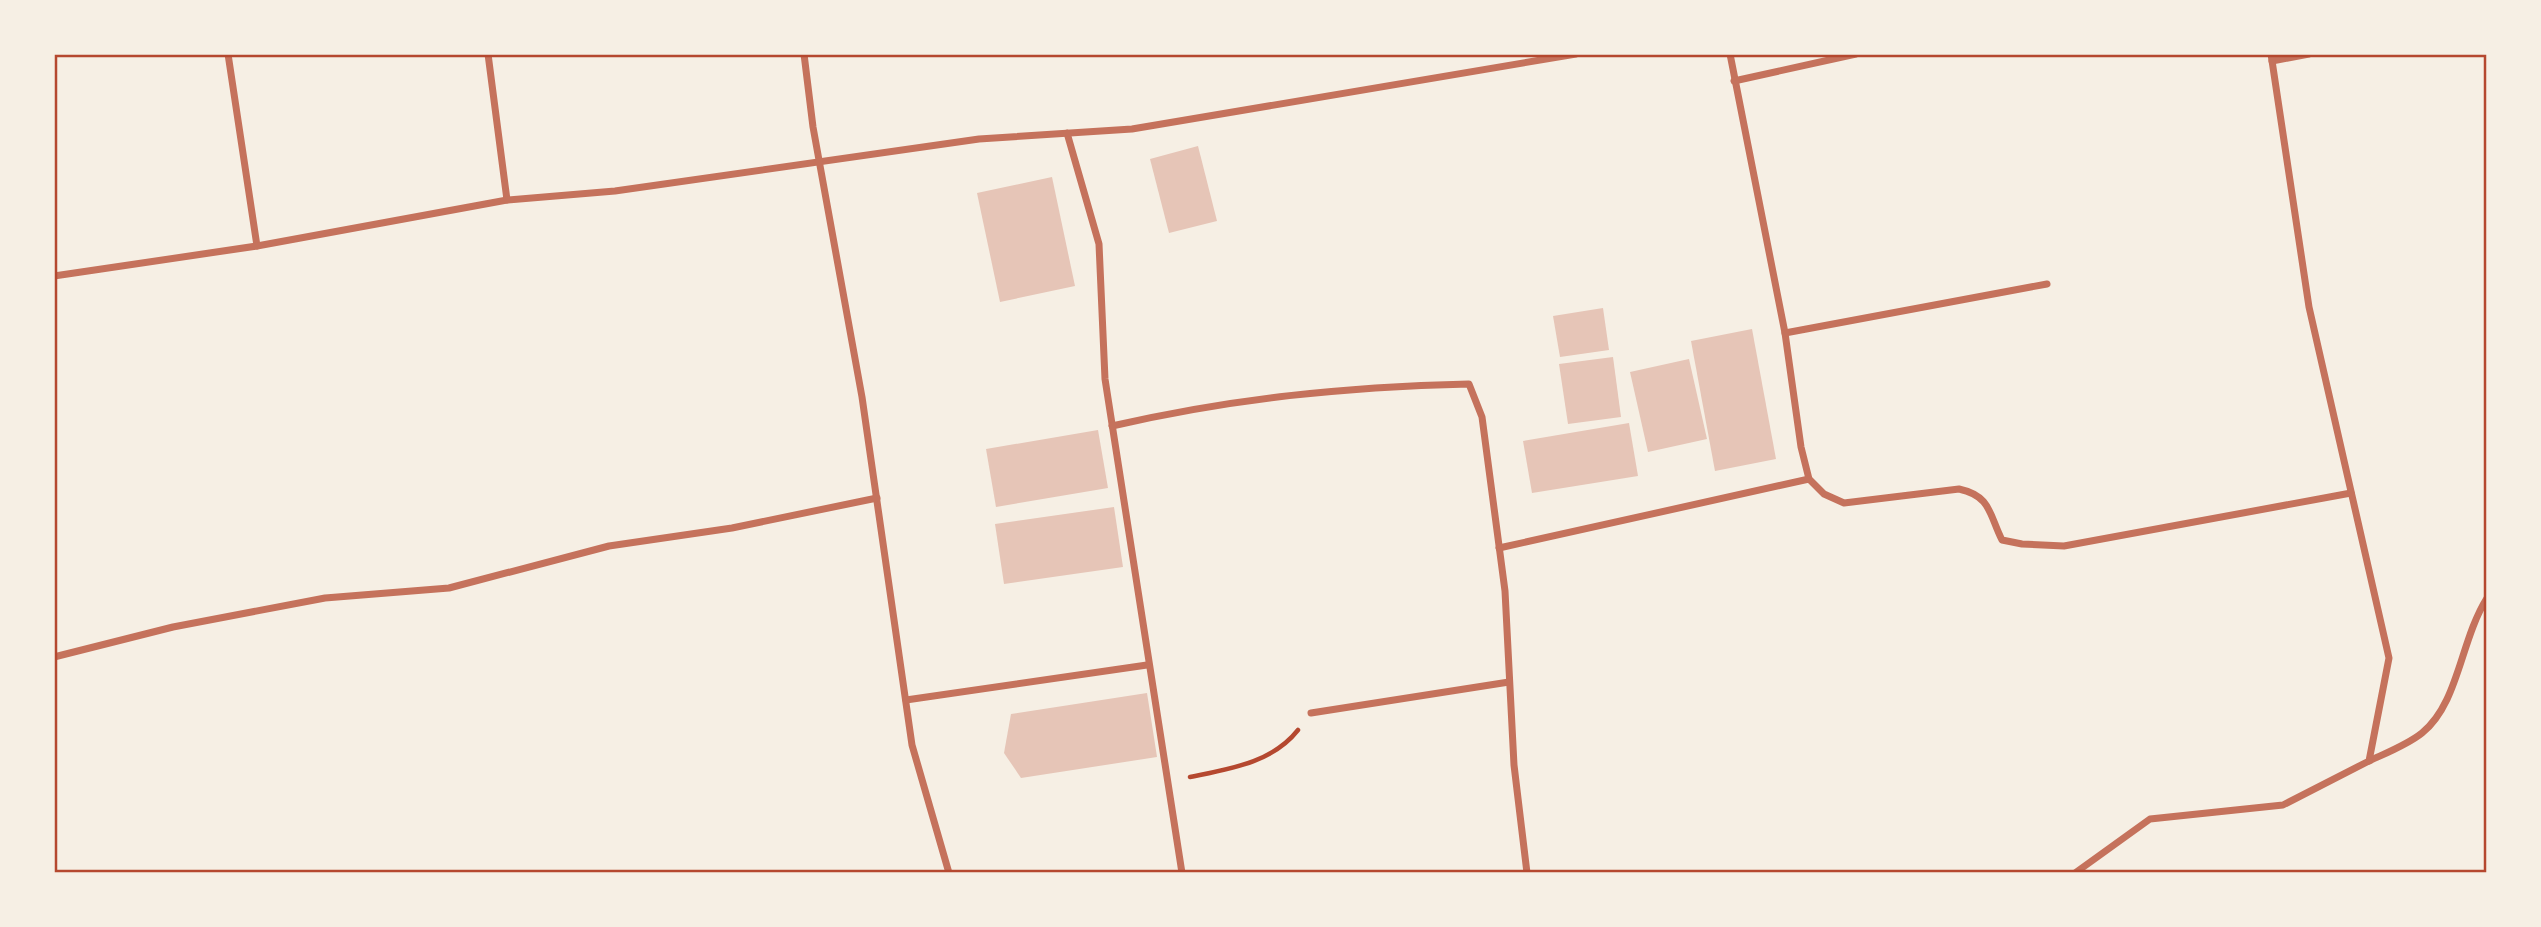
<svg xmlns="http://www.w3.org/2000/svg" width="2541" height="927" viewBox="0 0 2541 927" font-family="Ubuntu,sans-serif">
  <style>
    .building { fill: #e6c5b7 }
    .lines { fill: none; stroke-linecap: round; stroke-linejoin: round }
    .path { stroke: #b5482f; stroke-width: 4.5 }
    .minor { stroke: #c5725c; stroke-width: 7 }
    .neatline { fill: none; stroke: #b5482f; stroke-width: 2.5 }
  </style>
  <rect width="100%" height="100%" fill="#f6efe4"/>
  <!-- building -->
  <g class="building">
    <path d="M1198,146L1217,221L1169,233L1150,159Z"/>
    <path d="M1052,177L1075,286L1000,302L977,193Z"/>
    <path d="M1603,308L1609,350L1560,357L1553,316Z"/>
    <path d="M1752,329L1776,459L1715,471L1691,341Z"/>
    <path d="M1613,357L1621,417L1568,424L1559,364Z"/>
    <path d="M1689,359L1707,439L1648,452L1630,372Z"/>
    <path d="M1629,423L1638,476L1532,493L1523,441Z"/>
    <path d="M1098,430L1108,488L996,507L986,449Z"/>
    <path d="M1114,507L1123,567L1004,584L995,524Z"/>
    <path d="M1147,693L1157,757L1021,778L1004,753L1011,714Z"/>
  </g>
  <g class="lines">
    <!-- path -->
    <path class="path" d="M1190,777C1229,769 1272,763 1298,730"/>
    <!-- minor -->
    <g class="minor">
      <path d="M228,54L257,246"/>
      <path d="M488,54L507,200L615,191L979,139L1132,129L1576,54"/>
      <path d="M804,54L813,127L862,397L912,745L949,873"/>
      <path d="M1730,54L1785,333L1801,447L1809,479L1824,494L1844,503L1959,489C1991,496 1989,514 2002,540L2022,544L2064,546L2351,493"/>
      <path d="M2272,61L2309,54"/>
      <path d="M1734,81L1856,54"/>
      <path d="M1067,133L1099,244L1105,379L1182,873"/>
      <path d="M54,276L257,246L507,200"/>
      <path d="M1785,333L2047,284"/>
      <path d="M1112,426C1233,398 1345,387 1469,384L1482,417L1505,591L1514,765L1527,873"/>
      <path d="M1499,548L1809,479"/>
      <path d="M54,657L173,627L325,598L449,588L609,546L732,528L877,498"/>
      <path d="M906,700L1147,665"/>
      <path d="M1311,713L1509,682"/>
      <path d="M2369,761C2386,753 2407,745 2422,733C2459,703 2460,641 2487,598"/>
      <path d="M2075,873L2150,819L2283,805L2369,761L2389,658L2309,307L2271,54"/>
    </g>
  </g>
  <!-- border -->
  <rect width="2541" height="927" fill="none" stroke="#f6efe4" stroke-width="112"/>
  <rect x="56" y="56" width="2429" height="815" class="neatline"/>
</svg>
